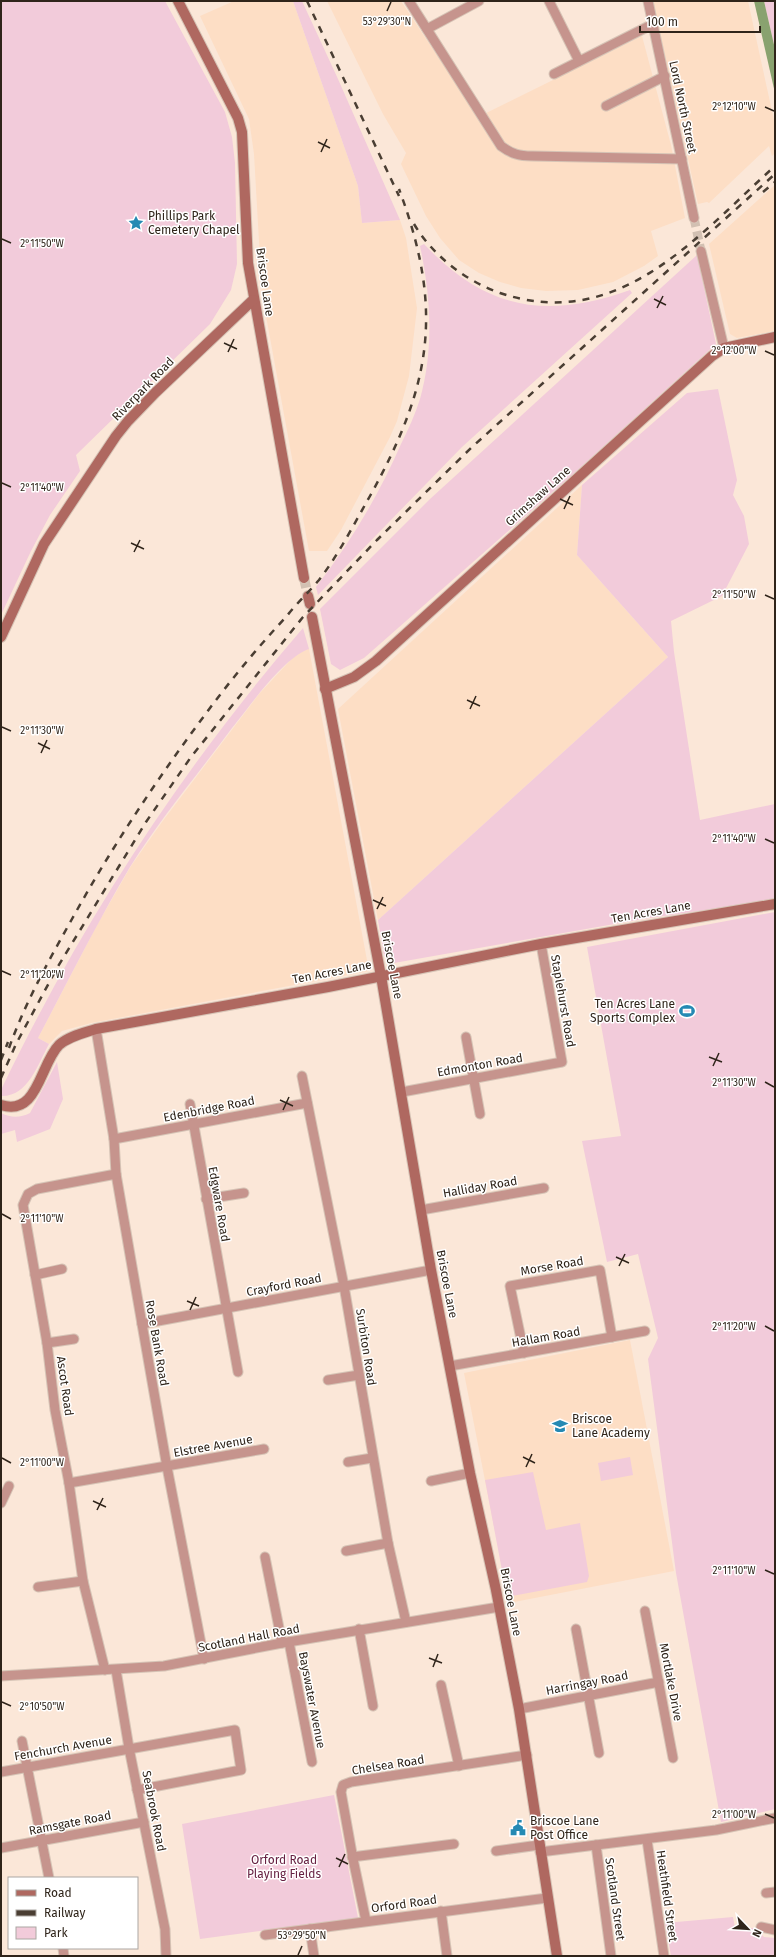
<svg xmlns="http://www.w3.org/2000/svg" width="776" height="1957" viewBox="0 0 776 1957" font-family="'Fira Sans',sans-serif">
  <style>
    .built { fill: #fddec5 }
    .green { fill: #f2cbda }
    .water { fill: #89a26f }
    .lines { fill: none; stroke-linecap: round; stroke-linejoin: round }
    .street-tunnel { stroke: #d2c0b2; stroke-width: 9; stroke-dasharray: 9 4.5; stroke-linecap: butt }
    .secondary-tunnel { stroke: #d2c0b2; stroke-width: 10; stroke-dasharray: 10 5; stroke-linecap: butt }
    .street-casing { stroke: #d6c4b6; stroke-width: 11 }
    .secondary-casing { stroke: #d6c4b6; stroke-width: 12 }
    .street { stroke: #c6948d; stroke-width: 9 }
    .secondary { stroke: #af6860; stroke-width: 10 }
    .rail { stroke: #4a3e33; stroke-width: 2.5; stroke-dasharray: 7 7; stroke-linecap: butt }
    .ticks { fill: none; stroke: #2f241a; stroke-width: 1.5 }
    .labels { text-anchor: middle; stroke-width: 3; stroke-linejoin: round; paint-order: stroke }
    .street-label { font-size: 12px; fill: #2f241a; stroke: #fff }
    .poi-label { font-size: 12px; fill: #2f241a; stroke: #fff; text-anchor: start }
    .park-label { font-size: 12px; fill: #672243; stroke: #fff }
    .ticks-label { font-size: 10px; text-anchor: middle; fill: #2f241a; stroke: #fff; stroke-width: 3; stroke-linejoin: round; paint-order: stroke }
  </style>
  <rect width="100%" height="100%" fill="#fbe7d8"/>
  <!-- built -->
  <g class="built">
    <path d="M234,1H293L358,186L362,223L400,220L406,238L417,308L409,376L397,421L390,437L341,530L327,551H309L262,294L254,154L249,119L200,16Z"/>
    <path d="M327,1H401L478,117L642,36L671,145L685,218L651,231L658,256L644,266L613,282L578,290L546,291L521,288L500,282L479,273L459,260L440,238L426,216L401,164L406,153L383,114Z"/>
    <path d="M653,1H748L775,125V153L772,156L769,146L709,203L707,202L698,204Z"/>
    <path d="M775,185V331L737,338L730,334L709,244Z"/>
    <path d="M582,485L577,555L668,657L378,920L338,709Z"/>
    <path d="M309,649L369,971L91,1023L62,1031L49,1044L38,1038L97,925L131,866L162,822L259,694L298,652Z"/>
    <path d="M630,1340L674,1571L509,1603L464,1373Z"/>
  </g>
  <!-- green -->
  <g class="green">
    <path d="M1,1H165L225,112L232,137L235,163L237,264L231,290L210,324L76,455L80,471L50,515L31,551L1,615Z"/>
    <path d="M293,1H302L338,79L400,220L362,223L358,186Z"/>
    <path d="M764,1H775V49Z"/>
    <path d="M424,244C486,310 546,320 630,290L632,293L462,447L318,595L316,587C350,543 379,495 401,444C408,430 415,415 420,399C434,349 431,297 420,246Z"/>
    <path d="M697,255L716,344L572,475L364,658L340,670L331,664L320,609L430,499Z"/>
    <path d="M718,389L737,480L733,495L744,516L749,544L722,596L671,621L674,652L700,820L775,804V898L754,903L643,919L394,963L384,956L378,920L668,657L577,555L582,485L687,393Z"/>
    <path d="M303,628L309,649C283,658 250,706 232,728C198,774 160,819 130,867C97,923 68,981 38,1038L49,1044C38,1064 28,1097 1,1096V1090C81,923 182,768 303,628Z"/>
    <path d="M775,912V1809L721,1822L676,1573L648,1359L658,1338L638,1254L607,1262L582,1141L621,1136L587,947Z"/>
    <path d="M57,1062L63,1099L50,1129L17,1142L15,1130L1,1134V1113C11,1118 20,1118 30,1113Z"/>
    <path d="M630,1457L633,1475L601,1481L598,1463Z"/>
    <path d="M533,1472L546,1530L580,1523L589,1576L587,1582L507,1597L485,1480Z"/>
    <path d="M334,1795L358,1918L200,1939L182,1824Z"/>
    <path d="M733,1917L735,1928H755L764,1937L775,1938V1956H671L665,1923Z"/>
  </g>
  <!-- water -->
  <path class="water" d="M754,1H764L775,49V93Z"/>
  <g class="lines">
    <!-- street-tunnel -->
    <path class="street-tunnel" d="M694,218L701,251"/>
    <!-- secondary-tunnel -->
    <path class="secondary-tunnel" d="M304,578L308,596"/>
    <defs>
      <g id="street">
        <path d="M409,1L501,146C512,154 519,156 532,156L682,159"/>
        <path d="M549,1L579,61"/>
        <path d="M648,1L694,218"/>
        <path d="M427,29L479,1"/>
        <path d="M554,74L653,24"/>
        <path d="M606,106L665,76"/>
        <path d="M701,251L724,348"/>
        <path d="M96,1029L114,1139L116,1174L142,1324L167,1467L204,1659"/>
        <path d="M466,1037L480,1114"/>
        <path d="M302,1076L344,1286L388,1543L406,1622"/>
        <path d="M402,1092L562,1062L541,944"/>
        <path d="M190,1104L238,1372"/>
        <path d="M114,1139L307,1103"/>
        <path d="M206,1199L244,1193"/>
        <path d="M421,1210L544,1188"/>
        <path d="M35,1275L62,1269"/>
        <path d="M142,1324L431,1270"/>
        <path d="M47,1343L74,1339"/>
        <path d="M524,1353L510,1286L600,1270L612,1337"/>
        <path d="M450,1366L645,1331"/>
        <path d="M328,1380L359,1375"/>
        <path d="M348,1462L372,1458"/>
        <path d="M431,1481L470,1473"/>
        <path d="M69,1483L264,1449"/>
        <path d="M1,1503L9,1486"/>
        <path d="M346,1551L388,1543"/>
        <path d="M265,1557L282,1643"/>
        <path d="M38,1587L83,1581"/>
        <path d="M645,1611L673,1758"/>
        <path d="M359,1629L373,1706"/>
        <path d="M576,1629L599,1753"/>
        <path d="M289,1642L312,1762"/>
        <path d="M105,1670L83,1581L69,1483L55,1410L47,1343L23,1205L28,1194L37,1189L116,1174"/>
        <path d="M116,1670L129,1748L165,1929L166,1956"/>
        <path d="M1,1676L164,1666L282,1643L499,1607"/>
        <path d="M441,1685L459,1766"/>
        <path d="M519,1709L659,1682"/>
        <path d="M22,1741L49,1878"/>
        <path d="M1,1772L235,1730L241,1770L137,1790"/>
        <path d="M647,1840L664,1956"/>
        <path d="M596,1845L611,1956"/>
        <path d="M1,1848L144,1822"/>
        <path d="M496,1851L539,1845"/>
        <path d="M540,1852L716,1830L775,1818"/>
        <path d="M352,1857L454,1844"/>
        <path d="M766,1893L775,1892"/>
        <path d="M441,1911L447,1956"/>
        <path d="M366,1921L353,1859L341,1792L343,1785L351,1782L527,1755"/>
        <path d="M761,1927L775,1930"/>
        <path d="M310,1929L314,1956"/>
        <path d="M265,1935L547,1898"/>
        <path d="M63,1948L64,1956"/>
      </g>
      <g id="secondary">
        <path d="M178,1L238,118L242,132L248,263L304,578"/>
        <path d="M308,596L310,604"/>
        <path d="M312,617L381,976L431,1270L470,1473L496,1590L519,1709L557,1956"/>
        <path d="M1,637L44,544L116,436L128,421L155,393L253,300"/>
        <path d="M325,689L354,677L376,661L712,356L724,348L775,337"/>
        <path d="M1,1105C38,1117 40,1064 59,1045C69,1036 84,1033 96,1029L328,987L541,944L775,904"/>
      </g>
    </defs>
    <!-- street casing -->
    <use href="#street" class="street-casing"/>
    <!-- secondary casing -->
    <use href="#secondary" class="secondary-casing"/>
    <!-- street -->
    <use href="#street" class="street"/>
    <!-- secondary -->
    <use href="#secondary" class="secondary"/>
    <!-- rail -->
    <g class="rail">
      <path d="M307,1L399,196"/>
      <path d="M763,192L775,182"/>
      <path d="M414,224C433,256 466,281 500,293C619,333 696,237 775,166"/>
      <path d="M9,1048C25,1003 49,960 72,919C113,845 159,776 210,708C234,676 259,646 286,617C296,604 308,593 319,580C339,554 354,524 370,496C432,384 444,310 399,189"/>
      <path d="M1,1060L8,1042"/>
      <path d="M1,1078L16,1044L57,968L146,822L191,757L303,617L377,540L471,448L775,174"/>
    </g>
  </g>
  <!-- ticks -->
  <path class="ticks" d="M387,11L391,2M765,107L774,111M318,142L330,148M321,152L327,139M2,239L11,243M654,299L666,305M657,308L663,296M224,343L237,349M765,351L774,355M228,352L234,339M2,483L11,487M560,499L573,505M564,509L570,496M131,543L144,549M134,552L140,540M765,595L774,599M467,700L480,706M470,709L476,696M2,727L11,731M38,743L50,749M41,753L47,740M765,839L774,843M373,900L386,906M377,909L383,897M2,971L11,975M709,1057L722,1062M713,1066L719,1053M765,1082L774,1087M280,1100L293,1106M283,1110L289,1097M2,1214L11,1219M616,1257L629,1263M619,1266L625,1254M187,1301L199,1306M190,1310L196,1297M765,1326L774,1331M523,1457L535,1463M2,1458L11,1463M526,1467L532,1454M93,1501L106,1507M97,1510L103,1498M765,1570L774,1574M429,1658L442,1663M433,1667L438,1654M2,1702L11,1706M765,1814L774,1818M336,1858L348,1864M339,1867L345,1854M298,1955L302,1946"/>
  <!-- icons -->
  <defs>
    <symbol id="sight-bare" viewBox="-9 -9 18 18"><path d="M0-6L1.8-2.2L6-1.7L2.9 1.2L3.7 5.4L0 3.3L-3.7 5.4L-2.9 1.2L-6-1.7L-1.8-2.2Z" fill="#2589b3" stroke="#fff" stroke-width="2.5" paint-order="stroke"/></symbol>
    <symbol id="stadium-bare" viewBox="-9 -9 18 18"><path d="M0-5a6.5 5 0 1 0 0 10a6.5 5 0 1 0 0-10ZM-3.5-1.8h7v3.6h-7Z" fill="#2589b3" stroke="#fff" stroke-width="2.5" paint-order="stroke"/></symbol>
    <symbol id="school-bare" viewBox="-9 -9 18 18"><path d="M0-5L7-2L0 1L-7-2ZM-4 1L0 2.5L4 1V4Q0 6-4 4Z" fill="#2589b3" stroke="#fff" stroke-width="2.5" paint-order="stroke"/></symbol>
    <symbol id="civic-bare" viewBox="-9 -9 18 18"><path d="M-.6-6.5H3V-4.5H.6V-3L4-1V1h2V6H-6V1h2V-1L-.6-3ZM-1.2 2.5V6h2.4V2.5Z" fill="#2589b3" stroke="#fff" stroke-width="2.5" paint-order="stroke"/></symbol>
  </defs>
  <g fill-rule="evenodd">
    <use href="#sight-bare" x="125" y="212" width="22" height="22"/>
    <use href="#stadium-bare" x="676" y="1000" width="22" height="22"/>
    <use href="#school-bare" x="549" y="1415" width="22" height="22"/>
    <use href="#civic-bare" x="507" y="1817" width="22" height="22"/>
  </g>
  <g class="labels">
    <!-- street labels -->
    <g class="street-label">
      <text transform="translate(683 107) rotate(78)" y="4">Lord North Street</text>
      <text transform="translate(265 282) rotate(82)" y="4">Briscoe Lane</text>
      <text transform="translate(143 389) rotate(-46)" y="4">Riverpark Road</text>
      <text transform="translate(538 496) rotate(-42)" y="4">Grimshaw Lane</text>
      <text transform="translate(651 912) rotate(-10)" y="4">Ten Acres Lane</text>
      <text transform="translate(392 965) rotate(79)" y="4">Briscoe Lane</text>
      <text transform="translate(332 972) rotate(-11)" y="4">Ten Acres Lane</text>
      <text transform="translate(563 1001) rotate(80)" y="4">Staplehurst Road</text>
      <text transform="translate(480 1065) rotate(-10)" y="4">Edmonton Road</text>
      <text transform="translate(209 1109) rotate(-11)" y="4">Edenbridge Road</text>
      <text transform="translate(480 1187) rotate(-10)" y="4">Halliday Road</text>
      <text transform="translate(219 1204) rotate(80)" y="4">Edgware Road</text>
      <text transform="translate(552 1266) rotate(-10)" y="4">Morse Road</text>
      <text transform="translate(447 1284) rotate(79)" y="4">Briscoe Lane</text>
      <text transform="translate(284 1285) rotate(-11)" y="4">Crayford Road</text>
      <text transform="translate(546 1337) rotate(-10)" y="4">Hallam Road</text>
      <text transform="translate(157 1343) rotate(80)" y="4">Rose Bank Road</text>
      <text transform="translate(366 1347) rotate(81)" y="4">Surbiton Road</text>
      <text transform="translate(65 1386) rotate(82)" y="4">Ascot Road</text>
      <text transform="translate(213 1446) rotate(-10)" y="4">Elstree Avenue</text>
      <text transform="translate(511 1602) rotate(79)" y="4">Briscoe Lane</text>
      <text transform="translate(249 1638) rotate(-11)" y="4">Scotland Hall Road</text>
      <text transform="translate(671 1682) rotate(79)" y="4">Mortlake Drive</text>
      <text transform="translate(587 1683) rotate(-11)" y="4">Harringay Road</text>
      <text transform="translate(312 1700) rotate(79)" y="4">Bayswater Avenue</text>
      <text transform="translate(63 1748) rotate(-10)" y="4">Fenchurch Avenue</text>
      <text transform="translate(388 1765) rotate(-9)" y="4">Chelsea Road</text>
      <text transform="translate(154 1811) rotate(79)" y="4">Seabrook Road</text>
      <text transform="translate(70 1823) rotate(-11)" y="4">Ramsgate Road</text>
      <text transform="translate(667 1896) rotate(82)" y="4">Heathfield Street</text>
      <text transform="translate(615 1899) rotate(82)" y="4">Scotland Street</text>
      <text transform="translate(404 1904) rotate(-8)" y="4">Orford Road</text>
    </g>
    <!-- poi labels -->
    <g class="poi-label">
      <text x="148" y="220">Phillips Park<tspan x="148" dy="14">Cemetery Chapel</tspan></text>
      <text x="675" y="1008" text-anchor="end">Ten Acres Lane<tspan x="675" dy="14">Sports Complex</tspan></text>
      <text x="572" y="1423">Briscoe<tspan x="572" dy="14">Lane Academy</tspan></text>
      <text x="530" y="1825">Briscoe Lane<tspan x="530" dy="14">Post Office</tspan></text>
    </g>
    <!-- park labels -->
    <g class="park-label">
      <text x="284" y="1864">Orford Road<tspan x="284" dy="14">Playing Fields</tspan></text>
    </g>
  </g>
  <g class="ticks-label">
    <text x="387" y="25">53°29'30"N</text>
    <text x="734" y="110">2°12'10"W</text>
    <text x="42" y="247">2°11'50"W</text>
    <text x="734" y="354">2°12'00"W</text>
    <text x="42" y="491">2°11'40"W</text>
    <text x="734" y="598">2°11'50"W</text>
    <text x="42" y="734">2°11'30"W</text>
    <text x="734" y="842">2°11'40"W</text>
    <text x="42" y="978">2°11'20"W</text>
    <text x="734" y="1086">2°11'30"W</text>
    <text x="42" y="1222">2°11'10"W</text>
    <text x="734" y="1330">2°11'20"W</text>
    <text x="42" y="1466">2°11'00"W</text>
    <text x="734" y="1574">2°11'10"W</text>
    <text x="42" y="1710">2°10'50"W</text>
    <text x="734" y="1818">2°11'00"W</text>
    <text x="302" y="1939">53°29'50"N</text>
  </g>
  <!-- border -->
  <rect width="776" height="1957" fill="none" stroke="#2f241a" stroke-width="4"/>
  <!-- legend -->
  <rect x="8" y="1877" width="130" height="72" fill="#ffffff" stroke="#aca7a3"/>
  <rect x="16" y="1890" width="20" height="6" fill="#af6860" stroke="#aca7a3"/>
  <text x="44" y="1897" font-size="12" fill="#2f241a">Road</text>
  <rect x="16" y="1910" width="20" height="6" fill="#4a3e33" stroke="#aca7a3"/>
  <text x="44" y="1917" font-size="12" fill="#2f241a">Railway</text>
  <rect x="16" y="1927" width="20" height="12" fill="#f2cbda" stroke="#aca7a3"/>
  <text x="44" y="1937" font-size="12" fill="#2f241a">Park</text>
  <!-- north arrow -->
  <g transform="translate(748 1929) rotate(115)" stroke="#ffffff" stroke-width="3" paint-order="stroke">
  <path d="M0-3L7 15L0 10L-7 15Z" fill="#2f241a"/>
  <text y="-6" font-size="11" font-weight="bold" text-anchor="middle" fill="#2f241a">N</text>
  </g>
  <!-- scale -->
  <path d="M640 26v6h120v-6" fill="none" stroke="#2f241a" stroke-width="2"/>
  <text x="646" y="26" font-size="12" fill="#2f241a" stroke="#ffffff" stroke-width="3" paint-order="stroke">100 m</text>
</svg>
